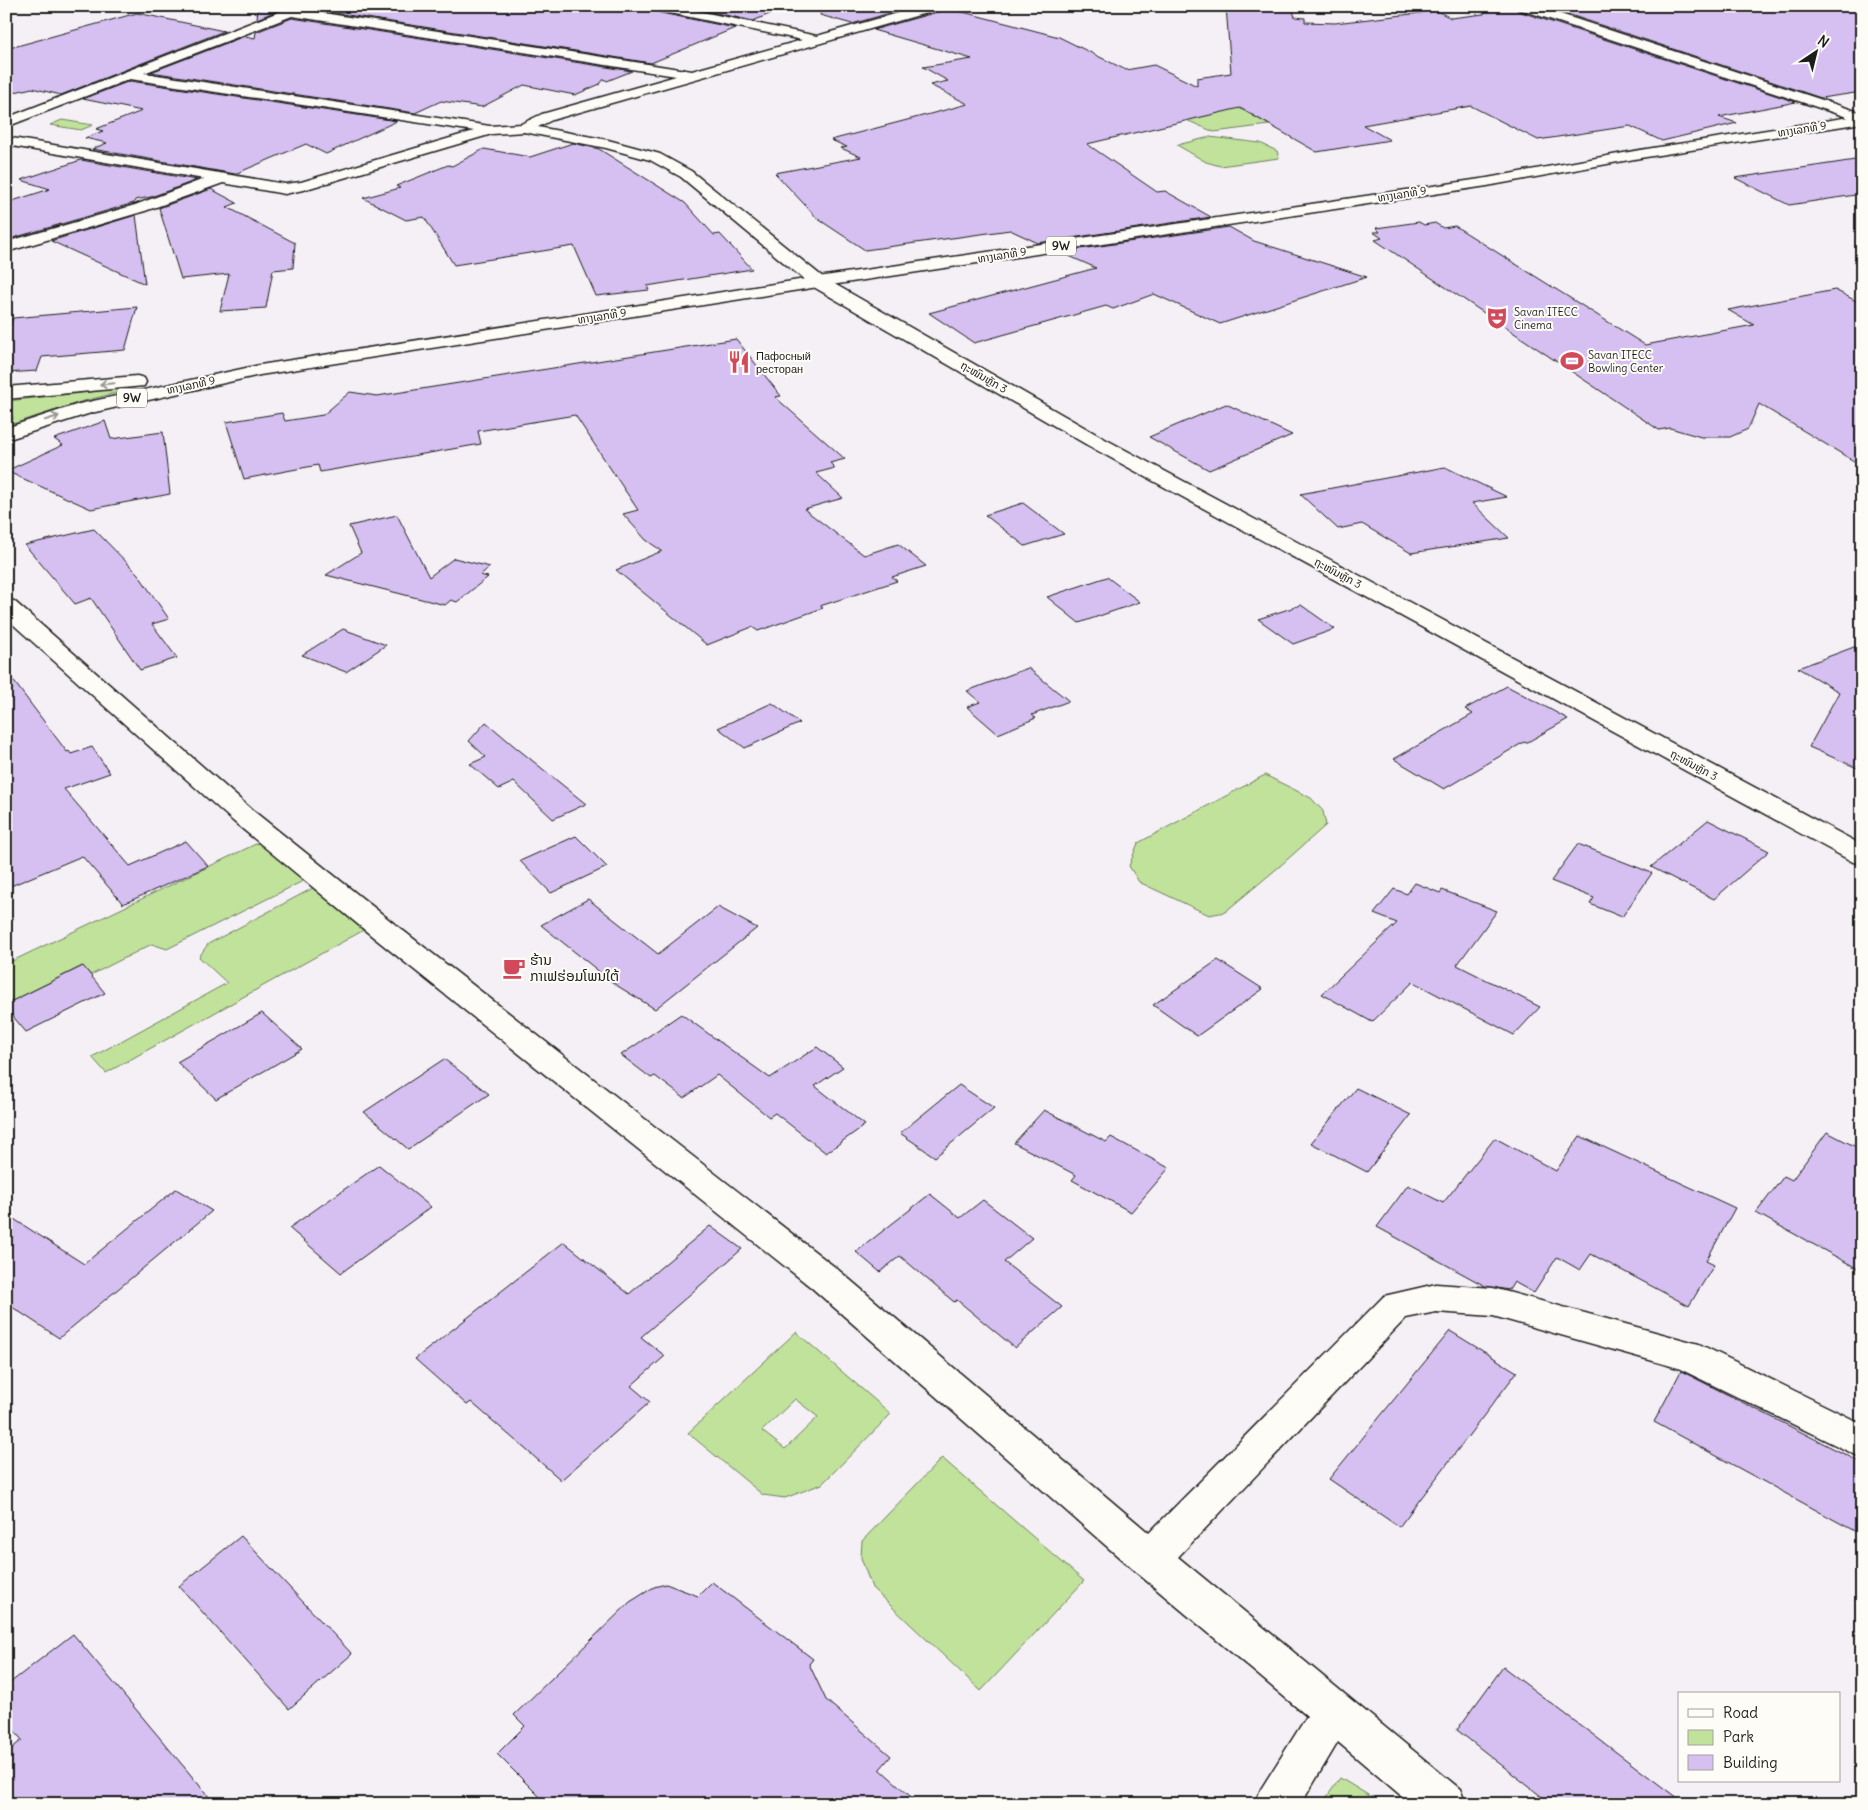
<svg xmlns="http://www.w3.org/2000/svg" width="1868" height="1810" viewBox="0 0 1868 1810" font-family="Delius,'Noto Sans Lao',sans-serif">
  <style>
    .green { fill: #c0e29b; stroke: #6e7f5c; fill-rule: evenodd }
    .building { fill: #d5c0f1; stroke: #1c1c1c }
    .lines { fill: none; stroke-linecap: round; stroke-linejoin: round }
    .minor-casing { stroke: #1c1c1c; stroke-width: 3 }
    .primary-casing { stroke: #1c1c1c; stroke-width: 3 }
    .minor { fill: #fdfcf7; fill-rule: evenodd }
    .primary { fill: #fdfcf7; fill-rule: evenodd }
    .oneway { stroke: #989794 }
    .labels { text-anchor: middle; stroke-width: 4; stroke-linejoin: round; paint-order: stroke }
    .far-street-label { font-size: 11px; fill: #1c1c1c; stroke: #fdfcf7 }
    .far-poi-label { font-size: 11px; fill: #1c1c1c; stroke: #fdfcf7; text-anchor: start }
    .shield { fill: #fdfcf7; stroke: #605f5e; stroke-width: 1 }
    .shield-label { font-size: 12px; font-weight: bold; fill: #1c1c1c }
    .poi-label { font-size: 14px; fill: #1c1c1c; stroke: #fdfcf7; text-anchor: start }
  </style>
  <rect width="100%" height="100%" fill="#f5f0f6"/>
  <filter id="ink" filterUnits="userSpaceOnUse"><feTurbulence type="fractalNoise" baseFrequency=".02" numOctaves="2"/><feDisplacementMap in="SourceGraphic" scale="10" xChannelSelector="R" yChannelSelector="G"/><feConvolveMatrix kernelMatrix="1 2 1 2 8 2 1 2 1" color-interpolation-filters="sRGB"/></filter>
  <g filter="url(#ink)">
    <!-- green -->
    <g class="green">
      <path d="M1220,97L1269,125L1214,132L1145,102Z"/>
      <path d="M62,120L93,125L81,130L50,125Z"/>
      <path d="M1210,137L1260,143L1277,151L1279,158L1220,166L1206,162L1177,145Z"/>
      <path d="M143,386L80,402L13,424L12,423L13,417L6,406L7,401Z"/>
      <path d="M1265,775L1311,798L1323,811L1326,825L1280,866L1225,912L1209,915L1139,882L1129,866L1138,843Z"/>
      <path d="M262,841L305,880L167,949L152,944L91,975L82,966L6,1004V964Z"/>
      <path d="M313,888L364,930L106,1073L92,1057L227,983L199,957L208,944Z"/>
      <path d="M796,1332L891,1414L822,1484L785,1498L763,1495L688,1433ZM795,1399L818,1417L785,1449L762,1431Z"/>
      <path d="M942,1458L1084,1581L981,1691L872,1588L861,1558L862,1541Z"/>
      <path d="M1340,1778L1383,1804H1322Z"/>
    </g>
    <!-- building -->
    <g class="building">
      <path d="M258,6H288L257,19Z"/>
      <path d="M313,6H524L547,10L558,6H648L656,12L735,28L651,63L310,9Z"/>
      <path d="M684,6H786V7L753,21Z"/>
      <path d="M822,6H914L852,24L820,15Z"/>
      <path d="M1226,6L1292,8L1295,17L1305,18V22L1335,23L1437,11L1451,18L1484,14L1485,6H1515L1518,11L1796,102L1719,117L1737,123L1662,141L1630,126L1538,140L1471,106L1363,125L1390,140L1317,152L1240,108L1087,144L1157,192L1165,191L1211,217L1038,243L1010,230L865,250L818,219L775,173L861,157L841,148L847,147L831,140L968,104L930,85L948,81L923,67L972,59L873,30L941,11L944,7L1059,37L1126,70L1154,65L1197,86V78L1231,73Z"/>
      <path d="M1543,6H1862V92L1821,98Z"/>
      <path d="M137,13L224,31L61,95L32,88L6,94V49Z"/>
      <path d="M292,18L632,71L607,81L604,79L600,84L575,95L524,85L482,107L441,101L415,113L151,72L245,36L255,38L256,32Z"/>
      <path d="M130,81L397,121L326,154L306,144L235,174L92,149L107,143L85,138L103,131L96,129L142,111L83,99Z"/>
      <path d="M573,143L599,149L685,203L714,235L720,234L752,269L647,286L649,290L596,296L574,246L454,265L424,217L406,220L363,198L400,188L396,186L448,165L452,166L484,149L530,157Z"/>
      <path d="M1862,159V194L1789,205L1735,178Z"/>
      <path d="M81,160L197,180L151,197L135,200L134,203L6,240V203L50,189L21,180Z"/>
      <path d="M211,189L237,203L227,207L295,243L293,268L273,270L266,308L220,311L229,274L181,279L159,208Z"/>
      <path d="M136,215L145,284L51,241Z"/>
      <path d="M1419,222L1424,225L1435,223L1443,228L1455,226L1645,345L1754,325L1728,310L1835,290L1862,304V466L1759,404L1748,429L1730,437H1701L1670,428L1659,430L1375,240L1382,238L1373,232H1380L1376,228Z"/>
      <path d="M1229,227L1254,241L1367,277L1220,324L1154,294L1113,309L1106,306L974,343L929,313L1096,268L1060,252Z"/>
      <path d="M137,307L125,350L42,357L37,371L6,373V337L13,318Z"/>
      <path d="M736,339L781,396L775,397L845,459L830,463L835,468L816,473L843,498L804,509L864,555L898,544L926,566L892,577L897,581L820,606L823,608L758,631L752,627L707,645L616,570L662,551L646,540L623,514L638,510L575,415L478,431L481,444L320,472L318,465L244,479L226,422L282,413L285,421L323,415L350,392L377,396Z"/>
      <path d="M1226,404L1292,435L1209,470L1149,437Z"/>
      <path d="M105,421L111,439L163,432L170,494L91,509L6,471L63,445L54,439Z"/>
      <path d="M1445,467L1507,497L1472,503L1509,538L1411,553L1362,524L1338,529L1300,494Z"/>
      <path d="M1023,503L1064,534L1025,546L985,515Z"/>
      <path d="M397,515L429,577L454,558L490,567L480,575L488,577L457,602L451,600L445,605L326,575L361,553L349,526Z"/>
      <path d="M94,529L138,574L169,619L152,624L177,658L140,670L91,598L75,604L25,545Z"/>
      <path d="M1107,577L1140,602L1079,623L1047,597Z"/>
      <path d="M1301,605L1335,629L1293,644L1258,619Z"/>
      <path d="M343,629L386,645L346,672L302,655Z"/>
      <path d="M1862,644V770L1809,747L1839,692L1798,668Z"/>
      <path d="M1028,668L1069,701L1032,715L1036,718L998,734L967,707L980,702L967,691Z"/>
      <path d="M6,671L67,752L69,751L71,754L92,747L110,773L64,789L130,866L186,841L208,866L123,904L82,856L6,888Z"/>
      <path d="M1507,686L1568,719L1526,743L1524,742L1444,789L1394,759L1473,714L1465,709Z"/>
      <path d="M772,703L800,723L745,748L718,728Z"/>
      <path d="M486,722L513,745L586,804L553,819L514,782L499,789L470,764L486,757L469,741Z"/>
      <path d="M1708,820L1769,851L1714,899L1651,867Z"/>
      <path d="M576,836L607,867L551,893L520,861Z"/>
      <path d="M1578,844L1652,873L1622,917L1590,904L1594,898L1551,881Z"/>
      <path d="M1415,883L1440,893L1442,890L1497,911L1457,965L1540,1007L1514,1035L1413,982L1372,1022L1322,994L1397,923L1374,914L1394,889L1407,894Z"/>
      <path d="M588,899L658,954L718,907L757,928L655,1009L616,985L541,925Z"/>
      <path d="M1218,960L1263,989L1197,1036L1153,1005Z"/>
      <path d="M83,966L105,993L26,1032L6,1008V1004Z"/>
      <path d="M262,1013L302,1049L216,1099L177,1062Z"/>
      <path d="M681,1014L770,1078L817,1047L843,1067L815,1086L865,1125L826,1153L775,1113L769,1117L717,1075L684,1098L655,1076L651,1078L621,1055Z"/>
      <path d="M444,1059L489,1094L408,1149L364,1112Z"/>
      <path d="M959,1085L994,1108L935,1157L900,1133Z"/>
      <path d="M1356,1088L1411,1115L1367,1172L1311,1143Z"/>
      <path d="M1044,1110L1106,1142L1111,1137L1169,1168L1131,1212L1072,1180L1076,1175L1014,1143Z"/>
      <path d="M1827,1132L1862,1150V1271L1756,1213L1784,1176L1792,1180Z"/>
      <path d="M1580,1136L1735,1208L1706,1261L1714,1265L1689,1306L1591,1254L1580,1270L1557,1257L1534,1293L1514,1282L1509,1290L1485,1286L1377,1227L1408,1185L1443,1203L1495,1138L1556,1171Z"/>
      <path d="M379,1165L431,1207L341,1273L289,1228Z"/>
      <path d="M176,1189L212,1211L59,1338L6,1303V1214L84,1264Z"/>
      <path d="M930,1194L960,1218L983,1200L1032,1238L1004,1262L1062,1307L1015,1348L957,1300L954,1302L900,1256L880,1272L856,1252Z"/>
      <path d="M710,1226L742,1249L641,1337L665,1356L631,1386L650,1402L561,1480L471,1402L467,1405L415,1359L564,1242L629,1294Z"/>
      <path d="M1450,1331L1517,1372L1399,1527L1329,1479Z"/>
      <path d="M1681,1371L1862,1463V1535L1654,1422Z"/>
      <path d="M241,1536L352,1654L289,1709L179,1586Z"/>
      <path d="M712,1582L813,1659L809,1664L826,1700L891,1756L880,1769L919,1804H547L497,1754L525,1726L514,1715L630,1602L654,1587L666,1584L698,1596Z"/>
      <path d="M73,1634L215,1804H6V1753L22,1740L6,1721V1686Z"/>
      <path d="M1503,1667L1685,1804H1551L1457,1730Z"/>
    </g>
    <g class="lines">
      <defs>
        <g id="minor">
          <path d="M294,6H311L304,10L692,71L802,40L656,10L650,6H674L817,36L922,6H942L940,9L552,120L538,127L608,140L660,154L691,171L824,278L1103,438L1862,845V864L1853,862L1089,446L812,286L681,177L650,160L606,148L524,132L492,134L303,190L285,194L223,183L145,211L6,252V242L135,205L204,179L6,145V137L285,184L301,182L474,131L130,79L6,127V118ZM292,16L676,76L542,114L521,124L490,126L144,73Z"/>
          <path d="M1517,6H1536L1862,113V122L1519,9Z"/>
          <path d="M6,599L14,601L251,809L392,922L836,1268L1149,1533L1384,1296L1436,1284L1493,1288L1699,1344L1862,1424V1458L1678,1368L1493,1316L1436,1312L1406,1318L1178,1557L1460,1789L1466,1804H1411L1338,1742L1301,1804H1255L1261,1789L1307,1716L1136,1572L812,1288L372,936L233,821L6,618Z"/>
        </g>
        <g id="primary">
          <path d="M1862,115V123L1640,158L1487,186L818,287L260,375L91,413L6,440V428L79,404L260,365L818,277L1487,178L1640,150Z"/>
          <path d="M137,376L144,378L146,382L144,386L6,399V387Z"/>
        </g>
      </defs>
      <!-- minor casing -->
      <use href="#minor" class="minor-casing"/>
      <!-- primary casing -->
      <use href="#primary" class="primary-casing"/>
      <!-- minor -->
      <use href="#minor" class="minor"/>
      <!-- primary -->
      <use href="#primary" class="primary"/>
    </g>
    <!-- one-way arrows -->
    <defs><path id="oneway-shaft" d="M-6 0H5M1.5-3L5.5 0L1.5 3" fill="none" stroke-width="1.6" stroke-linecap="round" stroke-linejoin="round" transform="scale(1.25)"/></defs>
    <g class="oneway">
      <use href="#oneway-shaft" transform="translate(107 384) rotate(175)"/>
      <use href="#oneway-shaft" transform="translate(52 418) rotate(-17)"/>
    </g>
  </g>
  <!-- icons -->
  <defs>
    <symbol id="theatre-bare" viewBox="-9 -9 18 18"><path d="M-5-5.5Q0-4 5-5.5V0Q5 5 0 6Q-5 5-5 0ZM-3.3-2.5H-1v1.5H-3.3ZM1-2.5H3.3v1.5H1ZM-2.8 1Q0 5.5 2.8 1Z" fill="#d1495b" stroke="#fdfcf7" stroke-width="2.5" paint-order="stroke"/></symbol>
    <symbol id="stadium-bare" viewBox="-9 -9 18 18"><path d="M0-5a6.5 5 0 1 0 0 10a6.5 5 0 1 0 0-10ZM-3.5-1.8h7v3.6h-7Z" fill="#d1495b" stroke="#fdfcf7" stroke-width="2.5" paint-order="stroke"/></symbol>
    <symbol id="restaurant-bare" viewBox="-9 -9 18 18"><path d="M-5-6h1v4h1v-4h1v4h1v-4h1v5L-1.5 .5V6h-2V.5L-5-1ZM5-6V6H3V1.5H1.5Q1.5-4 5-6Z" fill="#d1495b" stroke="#fdfcf7" stroke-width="2.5" paint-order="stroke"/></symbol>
    <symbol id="cafe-bare" viewBox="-9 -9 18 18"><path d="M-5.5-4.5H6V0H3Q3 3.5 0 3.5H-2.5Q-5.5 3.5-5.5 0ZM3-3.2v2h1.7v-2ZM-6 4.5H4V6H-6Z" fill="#d1495b" stroke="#fdfcf7" stroke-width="2.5" paint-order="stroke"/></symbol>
  </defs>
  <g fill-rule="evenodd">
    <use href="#theatre-bare" x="1481" y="302" width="32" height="32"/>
    <use href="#stadium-bare" x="1556" y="345" width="32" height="32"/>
    <use href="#restaurant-bare" x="723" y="346" width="32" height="32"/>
    <use href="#cafe-bare" x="498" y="952" width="32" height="32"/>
  </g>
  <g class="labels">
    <!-- far-street labels -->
    <g class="far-street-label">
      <text transform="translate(1802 129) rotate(-9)" y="4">ທາງເລກທີ 9</text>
      <text transform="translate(1402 194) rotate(-9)" y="4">ທາງເລກທີ 9</text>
      <text transform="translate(1002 255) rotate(-9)" y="4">ທາງເລກທີ 9</text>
      <text transform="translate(602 316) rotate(-9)" y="4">ທາງເລກທີ 9</text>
      <text transform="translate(984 377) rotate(30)" y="4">ຖະໜົນຫຼັກ 3</text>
      <text transform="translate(191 385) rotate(-12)" y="4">ທາງເລກທີ 9</text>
      <text transform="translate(1338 573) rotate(28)" y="4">ຖະໜົນຫຼັກ 3</text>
      <text transform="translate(1694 765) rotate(28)" y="4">ຖະໜົນຫຼັກ 3</text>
    </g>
    <!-- far-poi labels -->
    <g class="far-poi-label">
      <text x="1514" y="316">Savan ITECC<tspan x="1514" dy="13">Cinema</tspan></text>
      <text x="1588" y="359">Savan ITECC<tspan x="1588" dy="13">Bowling Center</tspan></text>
      <text x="756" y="360">Пафосный<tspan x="756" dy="13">ресторан</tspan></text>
    </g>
    <!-- shield labels -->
    <g class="shield">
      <rect x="1046" y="236.5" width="30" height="19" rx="4"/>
      <rect x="117" y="388.5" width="30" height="19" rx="4"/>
    </g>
    <g class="shield-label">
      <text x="1061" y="250">9W</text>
      <text x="132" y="402">9W</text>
    </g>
    <!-- poi labels -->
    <g class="poi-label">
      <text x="530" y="965">ຮ້ານ<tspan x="530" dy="16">ກາເຟຮ່ອມໂພນໃຕ້</tspan></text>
    </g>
  </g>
  <!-- margin -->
  <rect width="1868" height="1810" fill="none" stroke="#fdfcf7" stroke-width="25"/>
  <rect x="12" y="12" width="1843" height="1785" fill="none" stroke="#1c1c1c" stroke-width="2" filter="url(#ink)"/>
  <!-- legend -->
  <rect x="1678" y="1692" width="162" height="90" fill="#fdfcf7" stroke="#a3a29f"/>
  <rect x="1688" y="1709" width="25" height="8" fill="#fdfcf7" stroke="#a3a29f"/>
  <text x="1723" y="1718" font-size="15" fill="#1c1c1c">Road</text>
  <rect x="1688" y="1730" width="25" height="15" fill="#c0e29b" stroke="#a3a29f"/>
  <text x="1723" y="1742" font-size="15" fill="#1c1c1c">Park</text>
  <rect x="1688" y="1755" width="25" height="15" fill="#d5c0f1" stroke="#a3a29f"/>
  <text x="1723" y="1768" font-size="15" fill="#1c1c1c">Building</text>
  <!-- north arrow -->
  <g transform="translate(1816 52) rotate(35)" stroke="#fdfcf7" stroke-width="4" paint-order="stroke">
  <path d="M0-4L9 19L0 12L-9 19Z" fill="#1c1c1c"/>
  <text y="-8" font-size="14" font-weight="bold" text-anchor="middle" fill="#1c1c1c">N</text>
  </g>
</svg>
